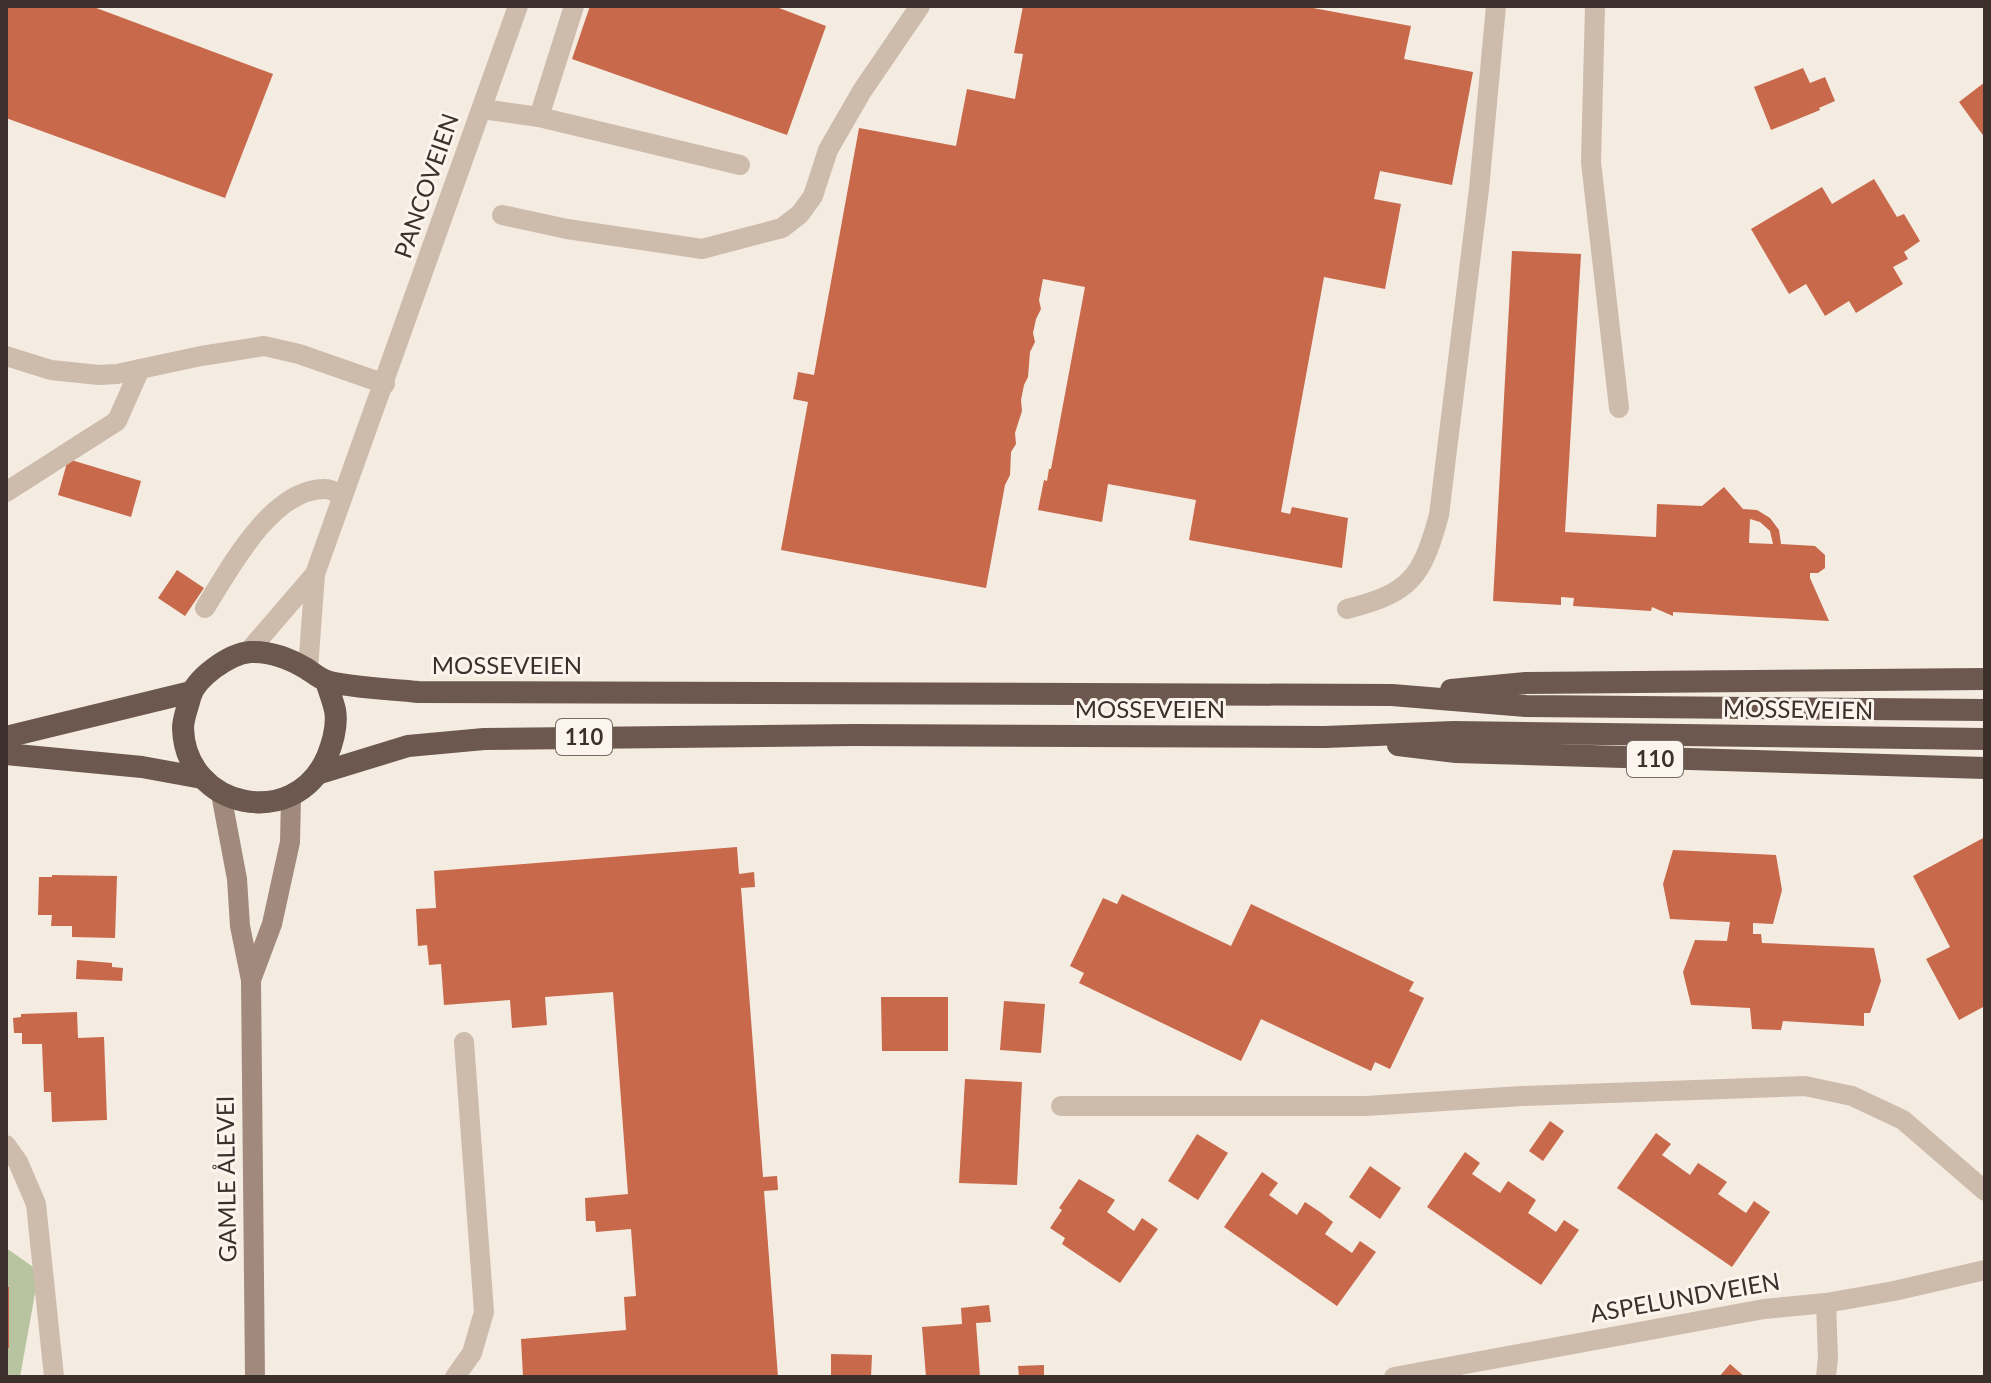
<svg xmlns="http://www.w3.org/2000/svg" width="1991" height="1383" viewBox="0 0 1991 1383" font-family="Lato,sans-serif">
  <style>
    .green { fill: #b8c4a0 }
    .building { fill: #c8694b; fill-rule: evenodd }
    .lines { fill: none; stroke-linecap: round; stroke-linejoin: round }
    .service { stroke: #cdbbac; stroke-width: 20 }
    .minor { stroke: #cdbbac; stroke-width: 20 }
    .secondary { stroke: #a18a7d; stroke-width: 20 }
    .trunk { stroke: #6c584f; stroke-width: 22 }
    .labels { text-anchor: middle; stroke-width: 6; stroke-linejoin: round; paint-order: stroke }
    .shield { fill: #fbf5ee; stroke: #756b66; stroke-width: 2 }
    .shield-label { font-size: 22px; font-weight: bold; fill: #3b302b }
    .street-label { font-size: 24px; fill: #3b302b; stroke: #fbf5ee }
  </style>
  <rect width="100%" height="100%" fill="#f4ebe1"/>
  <!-- green -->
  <path class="green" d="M6,1248L39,1271L20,1377H6Z"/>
  <!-- building -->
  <g class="building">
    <path d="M6,6H91L273,74L225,198L6,118Z"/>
    <path d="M590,6H774L826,26L787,135L572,59Z"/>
    <path d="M1023,6H1302L1411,26L1404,59L1473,72L1452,185L1380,171L1374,199L1401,204L1385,289L1324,277L1281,512L1290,514L1292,507L1348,518L1342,568L1189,540L1196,500L1108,484L1102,522L1038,510L1044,480L1047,481L1049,469H1051L1085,287L1043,279L1039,300L1041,309L1036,319L1033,333L1035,342L1030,352L1028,377L1024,385L1021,400L1022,411L1015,433L1016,444L1011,452L1010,475L1005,485L986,588L781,550L808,402L793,399L796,384L798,372L814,375L859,128L956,146L967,89L1015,99L1023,54L1014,53Z"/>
    <path d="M1803,68L1810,83L1825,77L1835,101L1819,108L1820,110L1771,130L1754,87Z"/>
    <path d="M1985,82V138L1959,102Z"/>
    <path d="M1874,179L1897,217L1904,214L1920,241L1904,252L1908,259L1893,267L1903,284L1856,313L1849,301L1825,316L1806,284L1789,294L1751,229L1822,187L1832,204Z"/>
    <path d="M1512,251L1581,254L1565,532L1656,537L1657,504L1702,506L1724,487L1743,509L1757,510L1770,518L1779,530L1781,544L1815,546L1825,555V568L1818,573H1810V578L1829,621L1673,612V616L1652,607L1651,611L1573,606L1574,598L1561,597V605L1493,601ZM1750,519L1760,522L1770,531L1773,544L1749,543Z"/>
    <path d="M68,459L141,481L131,517L58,495Z"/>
    <path d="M177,570L204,588L185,616L158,598Z"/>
    <path d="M1985,837V1006L1959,1020L1926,959L1950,947L1913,876Z"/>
    <path d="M737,847L739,874L754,872L755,887L741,888L763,1177L777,1176L778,1190L764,1191L778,1377H523L521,1339L626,1330L624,1297L636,1296L631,1229L596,1232L595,1221H586L585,1198L628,1194L613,992L545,997L547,1025L512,1028L510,1000L444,1005L441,964L429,965L427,945L418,946L416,909L436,908L434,871Z"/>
    <path d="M1673,850L1776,855L1782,890L1773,924L1753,923V934H1761L1762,943L1874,948L1881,981L1870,1013H1864V1026L1783,1021L1781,1030L1752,1029L1750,1008L1691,1005L1683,972L1695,940L1727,941L1730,922L1670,919L1663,884Z"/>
    <path d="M52,875L117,876L115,938L72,937V926H51L52,915H38L39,877H52Z"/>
    <path d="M1122,894L1231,946L1251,904L1414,982L1409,991L1424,998L1390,1069L1375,1062L1371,1071L1261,1019L1241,1061L1079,983L1084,973L1070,966L1103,898L1117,904Z"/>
    <path d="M77,960L112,963V967L123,968L122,981L76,979Z"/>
    <path d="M881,997H948V1051H882Z"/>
    <path d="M1004,1001L1045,1004L1041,1053L1000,1050Z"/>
    <path d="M77,1012L78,1038L104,1037L107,1120L52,1122L51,1092H44L42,1044H22V1033H14L13,1018L21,1017V1014Z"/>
    <path d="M965,1079L1022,1082L1017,1185L959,1183Z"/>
    <path d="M1550,1121L1564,1131L1543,1161L1529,1151Z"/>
    <path d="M1656,1133L1671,1144L1662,1155L1690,1175L1698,1163L1727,1182L1718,1194L1746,1213L1754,1201L1770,1212L1732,1267L1617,1188Z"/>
    <path d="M1197,1134L1228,1153L1198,1200L1168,1181Z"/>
    <path d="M1465,1152L1480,1163L1472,1174L1500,1193L1508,1181L1536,1200L1528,1213L1556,1232L1564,1220L1579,1230L1541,1285L1427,1207Z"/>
    <path d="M1370,1166L1401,1188L1380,1219L1349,1197Z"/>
    <path d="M1262,1172L1278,1183L1269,1195L1297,1215L1305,1202L1320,1212L1333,1222L1325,1234L1352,1253L1360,1241L1376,1252L1337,1306L1224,1227Z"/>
    <path d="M1079,1179L1115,1200L1107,1212L1134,1231L1142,1218L1158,1229L1120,1283L1062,1244L1065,1238L1050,1228L1062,1210L1059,1208Z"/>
    <rect x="6" y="1287" width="3" height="61"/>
    <path d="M989,1305L991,1322L976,1323L980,1377H926L922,1327L962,1324L961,1308Z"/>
    <path d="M831,1354L872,1355L871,1377H831Z"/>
    <path d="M1730,1364L1745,1377H1719Z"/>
    <path d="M1044,1365V1377H1019L1018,1366Z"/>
  </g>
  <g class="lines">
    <!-- service -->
    <g class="service">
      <path d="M1595,6L1591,162L1619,408"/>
      <path d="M482,109L539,117L740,165"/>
      <path d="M539,117L574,6"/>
      <path d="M502,215L567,229L702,249L782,228L800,214L813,196L828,150L862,91L920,6"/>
      <path d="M6,492L117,421L140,369"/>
      <path d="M205,608C229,570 272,487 326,489C331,489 338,494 343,495"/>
      <path d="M1347,609C1411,593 1422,577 1439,515L1479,189L1496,6"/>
      <path d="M455,1377L472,1353L484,1312L464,1042"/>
    </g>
    <!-- minor -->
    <g class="minor">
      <path d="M6,356L51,370L99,375L117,374L201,356L264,346L299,354L385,384"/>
      <path d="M248,652L315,574"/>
      <path d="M308,669L315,574L518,6"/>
      <path d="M1061,1106H1366L1522,1096L1805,1086L1852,1096L1903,1120L1985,1191"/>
      <path d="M6,1145L18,1162L36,1204L54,1377"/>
      <path d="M1394,1377L1764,1309L1826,1303L1894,1291L1985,1270"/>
      <path d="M1826,1377L1828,1358L1826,1303"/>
    </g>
    <!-- secondary -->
    <g class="secondary">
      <path d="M221,794L237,879L240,926L251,980L255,1377"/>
      <path d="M251,980L272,924L290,842L291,797"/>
    </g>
    <!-- trunk -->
    <g class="trunk">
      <path d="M326,681C329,691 333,701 335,710C338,726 333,742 327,757C294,832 185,808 183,728C183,718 188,707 190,698C195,678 229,654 250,652C271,651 289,658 307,669C313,673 320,679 327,681C350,688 392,689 418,692L1392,695L1526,706L1985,710"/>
      <path d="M1451,690L1526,683L1985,679"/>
      <path d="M6,737L191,692"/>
      <path d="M1398,745L1456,752L1985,768"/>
      <path d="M6,754L142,767L202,778"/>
      <path d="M320,773L408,746L484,739L854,735L1325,737L1454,732L1985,739"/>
    </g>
  </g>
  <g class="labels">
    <!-- shield labels -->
    <g class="shield">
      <rect x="556" y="719" width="56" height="36" rx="6"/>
      <rect x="1627" y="741" width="56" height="36" rx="6"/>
    </g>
    <g class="shield-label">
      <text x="584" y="745">110</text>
      <text x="1655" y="767">110</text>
    </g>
    <!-- street labels -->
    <g class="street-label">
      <text transform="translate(427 186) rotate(-71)" y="8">PANCOVEIEN</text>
      <text x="507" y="674">MOSSEVEIEN</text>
      <text x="1150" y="718">MOSSEVEIEN</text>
      <text transform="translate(1798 710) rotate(1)" y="8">MOSSEVEIEN</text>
      <text transform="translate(227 1179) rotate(-91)" y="8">GAMLE ÅLEVEI</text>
      <text transform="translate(1685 1298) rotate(-10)" y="8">ASPELUNDVEIEN</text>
    </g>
  </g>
  <!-- border -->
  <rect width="1991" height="1383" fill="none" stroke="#3b302b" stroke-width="16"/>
</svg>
